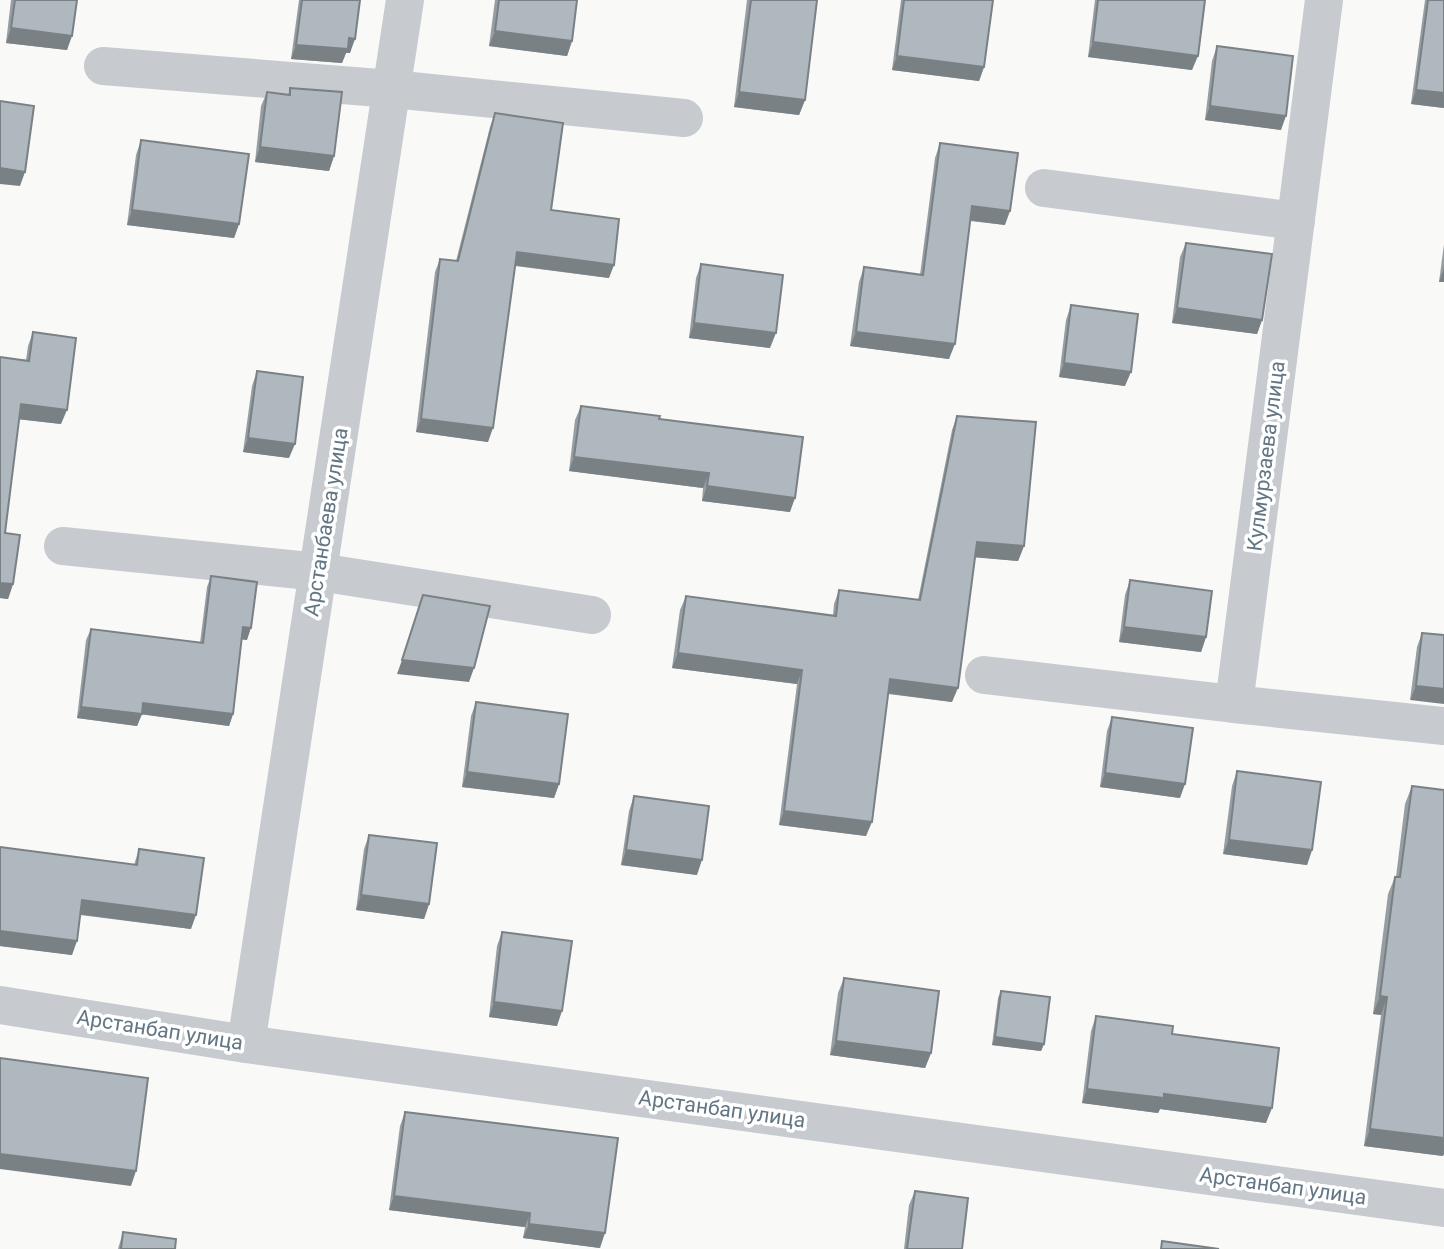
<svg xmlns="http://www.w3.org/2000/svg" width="1444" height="1249" viewBox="0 0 1444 1249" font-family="Roboto,sans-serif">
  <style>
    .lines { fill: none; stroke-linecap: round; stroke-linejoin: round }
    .minor { stroke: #c7cbcf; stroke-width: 38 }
    .wall { fill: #969ea3 }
    .shaded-wall { fill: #7a8185 }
    .building { fill: #afb8be; stroke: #7a8185; stroke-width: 2 }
    .labels { text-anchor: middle; stroke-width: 7; stroke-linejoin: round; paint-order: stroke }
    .street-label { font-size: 21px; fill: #627684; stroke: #fff }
  </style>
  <rect width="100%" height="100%" fill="#f9f9f7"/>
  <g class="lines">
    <!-- minor -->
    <g class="minor">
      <path d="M1324,0L1234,704L1444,726"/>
      <path d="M103,66L392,89L684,118"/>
      <path d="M1044,188L1296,221"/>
      <path d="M63,546L319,572L592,615"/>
      <path d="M984,675L1234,704"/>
      <path d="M0,1005L246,1044L1444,1208"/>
      <path d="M246,1044L405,0"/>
    </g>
  </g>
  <!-- wall -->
  <g class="wall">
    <path d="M11,0H77L67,50L6,43Z"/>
    <path d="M299,0H360L350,53H346L342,63L291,59Z"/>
    <path d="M495,0H577L572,41L567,56L489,46Z"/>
    <path d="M747,0H817L805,100L799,115L734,107Z"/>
    <path d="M901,0H993L984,67L979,81L892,70Z"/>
    <path d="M1095,0H1205L1192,70L1088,57Z"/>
    <path d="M1425,0H1444V108L1411,104Z"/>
    <path d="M1217,46L1281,130L1205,120L1212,61Z"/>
    <path d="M290,88L334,156L329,171L255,162L261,106L267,92L288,95Z"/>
    <path d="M495,113L551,210L609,278L515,266L488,442L416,432L435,272L440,259L456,261L490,127Z"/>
    <path d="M141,140L239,224L234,238L127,225L136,155Z"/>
    <path d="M940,143L1005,225L970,221L949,359L850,346L859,282L864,267L920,275L935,158Z"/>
    <path d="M1186,243L1262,320L1257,334L1172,323L1180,257Z"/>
    <path d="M1444,244V282H1439Z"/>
    <path d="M701,264L770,348L689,338L696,278Z"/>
    <path d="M1071,305L1125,386L1059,377L1066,320Z"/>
    <path d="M33,332L61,424L19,419L5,533L13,584L8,599L0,598V357L26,360L28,346Z"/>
    <path d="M257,371L289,458L243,452L252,386Z"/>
    <path d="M581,406L659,419L790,512L702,501L703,488L569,471L575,420Z"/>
    <path d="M957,416L1024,546L1018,561L975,557L952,702L888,694L866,836L779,825L797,684L672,668L680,610L686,596L833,615L834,604L839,590L918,600L952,430Z"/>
    <path d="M211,576L247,640L242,639L233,714L229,726L142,714L137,726L77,718L86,640L91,629L200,643L207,587Z"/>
    <path d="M1130,580L1206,637L1201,652L1119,642L1125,595Z"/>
    <path d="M1422,633L1444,635L1410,700L1417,647Z"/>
    <path d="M476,702L559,784L554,798L462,787L471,716Z"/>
    <path d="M1112,717L1180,798L1100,787L1107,731Z"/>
    <path d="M1237,771L1312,850L1307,865L1223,854L1232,786Z"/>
    <path d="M1412,786L1443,1156L1364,1146L1381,1015L1373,1014L1388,894L1395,877H1396L1405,804Z"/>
    <path d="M634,796L697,875L621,865L629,811Z"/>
    <path d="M369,835L429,904L424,919L356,910L364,849Z"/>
    <path d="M139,849L191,929L80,915L72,955L0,946L134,865Z"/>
    <path d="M502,932L557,1026L489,1017L497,946Z"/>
    <path d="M844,978L931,1053L925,1068L830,1055L838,993Z"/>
    <path d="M1001,991L1044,1044L1041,1051L992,1045L998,998Z"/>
    <path d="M1096,1016L1172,1034L1266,1123L1160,1109L1158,1113L1082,1103L1091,1031Z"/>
    <path d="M405,1112L600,1248L523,1238L525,1227L389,1210L400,1126Z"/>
    <path d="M915,1191L962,1249H904L909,1205Z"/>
    <path d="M123,1232L175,1249H118Z"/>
  </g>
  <!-- shaded-wall -->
  <g class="shaded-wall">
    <path d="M11,28L72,36L67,50L6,43Z"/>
    <path d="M495,31L572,41L567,56L489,46Z"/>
    <path d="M349,38L355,39L350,53H346L342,63L291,59L296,45Z"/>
    <path d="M1093,42L1198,56L1192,70L1088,57Z"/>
    <path d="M897,56L984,67L979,81L892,70Z"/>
    <path d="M1416,90L1444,93V108L1411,104Z"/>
    <path d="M739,92L805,100L799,115L734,107Z"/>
    <path d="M1210,106L1286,116L1281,130L1205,120Z"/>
    <path d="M260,147L334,156L329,171L255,162Z"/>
    <path d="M0,168L25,172L20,186L0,184Z"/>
    <path d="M972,206L1010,211L1005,225L967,220Z"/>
    <path d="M132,210L239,224L234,238L127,225Z"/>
    <path d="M517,252L614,265L609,278L512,265Z"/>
    <path d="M1444,268V282H1439Z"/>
    <path d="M1177,308L1262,320L1257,334L1172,323Z"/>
    <path d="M694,323L776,333L770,348L689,338Z"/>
    <path d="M856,332L955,344L949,359L850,346Z"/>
    <path d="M1064,363L1131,372L1125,386L1059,377Z"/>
    <path d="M21,404L67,410L61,424L16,419Z"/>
    <path d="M421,419L493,428L488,442L416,432Z"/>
    <path d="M248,438L295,444L289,458L243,452Z"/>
    <path d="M574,457L709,473L703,488L569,471Z"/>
    <path d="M707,486L795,498L790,512L702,501Z"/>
    <path d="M977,542L1024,546L1018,561L971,557Z"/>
    <path d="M0,583L13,584L8,599L0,598Z"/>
    <path d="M243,627L251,628L247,640L239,639Z"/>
    <path d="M1124,627L1206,637L1201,652L1119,642Z"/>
    <path d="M678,653L802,670L797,684L672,668Z"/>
    <path d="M402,660L474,668L469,682L397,674Z"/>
    <path d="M890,679L958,688L952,702L885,693Z"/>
    <path d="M1416,686L1444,689V704L1410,700Z"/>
    <path d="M143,703L233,714L229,726L139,714Z"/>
    <path d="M81,707L142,714L137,726L77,718Z"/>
    <path d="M467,772L559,784L554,798L462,787Z"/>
    <path d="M1105,773L1185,784L1180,798L1100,787Z"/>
    <path d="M784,811L872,822L866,836L779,825Z"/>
    <path d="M1229,840L1312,850L1307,865L1223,854Z"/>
    <path d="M626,850L702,860L697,875L621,865Z"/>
    <path d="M361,895L429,904L424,919L356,910Z"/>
    <path d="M82,900L196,915L191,929L77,914Z"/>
    <path d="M0,931L77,941L72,955L0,946Z"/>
    <path d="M1380,996L1387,997L1381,1015L1373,1014Z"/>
    <path d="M494,1002L562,1011L557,1026L489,1017Z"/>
    <path d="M995,1037L1044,1044L1041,1051L992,1045Z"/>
    <path d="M836,1041L931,1053L925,1068L830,1055Z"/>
    <path d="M1087,1089L1164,1094L1272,1108L1266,1123L1160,1109L1158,1113L1082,1103Z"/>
    <path d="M1370,1129L1444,1138V1154L1443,1156L1364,1146Z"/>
    <path d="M0,1154L136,1171L131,1186L0,1169Z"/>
    <path d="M394,1196L530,1213L525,1227L389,1210Z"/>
    <path d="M529,1224L605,1233L600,1248L523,1238Z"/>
  </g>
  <!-- building -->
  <g class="building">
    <path d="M15,0H77L72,36L11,28Z"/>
    <path d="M302,0H360L355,39L349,38L348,49L296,45Z"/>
    <path d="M499,0H577L572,41L495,31Z"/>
    <path d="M751,0H817L805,100L739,92Z"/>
    <path d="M904,0H993L984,67L897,56Z"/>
    <path d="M1098,0H1205L1198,56L1093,42Z"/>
    <path d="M1428,0H1444V93L1416,90Z"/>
    <path d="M1217,46L1293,56L1286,116L1210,106Z"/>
    <path d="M290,88L342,92L334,156L260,147L267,92L290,95Z"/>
    <path d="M0,101L34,106L25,172L0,168Z"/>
    <path d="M495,113L563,123L551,210L619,219L614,265L517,252L493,428L421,419L440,259L458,261Z"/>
    <path d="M141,140L249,154L239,224L132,210Z"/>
    <path d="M940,143L1018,153L1010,211L972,206L955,344L856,332L864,267L923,275Z"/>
    <path d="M1186,243L1272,254L1262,320L1177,308Z"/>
    <path d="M701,264L783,275L776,333L694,323Z"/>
    <path d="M1071,305L1138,314L1131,372L1064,363Z"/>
    <path d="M33,332L76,338L67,410L21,404L5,533L20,535L13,584L0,583V357L29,361Z"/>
    <path d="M257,371L303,377L295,444L248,438Z"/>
    <path d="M581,406L660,416L659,419L803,437L795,498L707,486L709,473L574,457Z"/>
    <path d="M957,416L1036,422L1024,546L977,542L958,688L890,679L872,822L784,811L802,670L678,653L686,596L836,616L839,590L920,600Z"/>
    <path d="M211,576L257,582L251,628L243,627L233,714L143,703L142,714L81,707L91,629L203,643Z"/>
    <path d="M1130,580L1212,591L1206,637L1124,627Z"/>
    <path d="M423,595L490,606L474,668L402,660Z"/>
    <path d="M1422,633L1444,635V689L1416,686Z"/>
    <path d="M476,702L568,714L559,784L467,772Z"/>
    <path d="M1112,717L1193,728L1185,784L1105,773Z"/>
    <path d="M1237,771L1321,782L1312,850L1229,840Z"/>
    <path d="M1412,786L1444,790V1138L1370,1129L1387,997L1380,996L1395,877H1400Z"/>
    <path d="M634,796L709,806L702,860L626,850Z"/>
    <path d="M369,835L437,843L429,904L361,895Z"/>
    <path d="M0,847L137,865L139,849L204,858L196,915L82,900L77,941L0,931Z"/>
    <path d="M502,932L572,941L562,1011L494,1002Z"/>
    <path d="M844,978L939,991L931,1053L836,1041Z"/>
    <path d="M1001,991L1050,997L1044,1044L995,1037Z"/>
    <path d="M1096,1016L1173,1026L1172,1034L1279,1048L1272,1108L1164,1094V1098L1087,1089Z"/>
    <path d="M0,1058L148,1078L136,1171L0,1154Z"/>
    <path d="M405,1112L618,1138L605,1233L529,1224L530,1213L394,1196Z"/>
    <path d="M915,1191L968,1198L962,1249H907Z"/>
    <path d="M123,1232L176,1239L175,1249H121Z"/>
    <path d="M1162,1241L1219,1249H1161Z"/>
  </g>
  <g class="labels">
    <!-- street labels -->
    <g class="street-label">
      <text transform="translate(1266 456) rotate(-83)" y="7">Кулмурзаева улица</text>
      <text transform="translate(326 522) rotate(-81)" y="7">Арстанбаева улица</text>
      <text transform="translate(160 1030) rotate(9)" y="7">Арстанбап улица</text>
      <text transform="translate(722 1109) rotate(8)" y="7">Арстанбап улица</text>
      <text transform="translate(1283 1186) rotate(8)" y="7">Арстанбап улица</text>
    </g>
  </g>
</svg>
